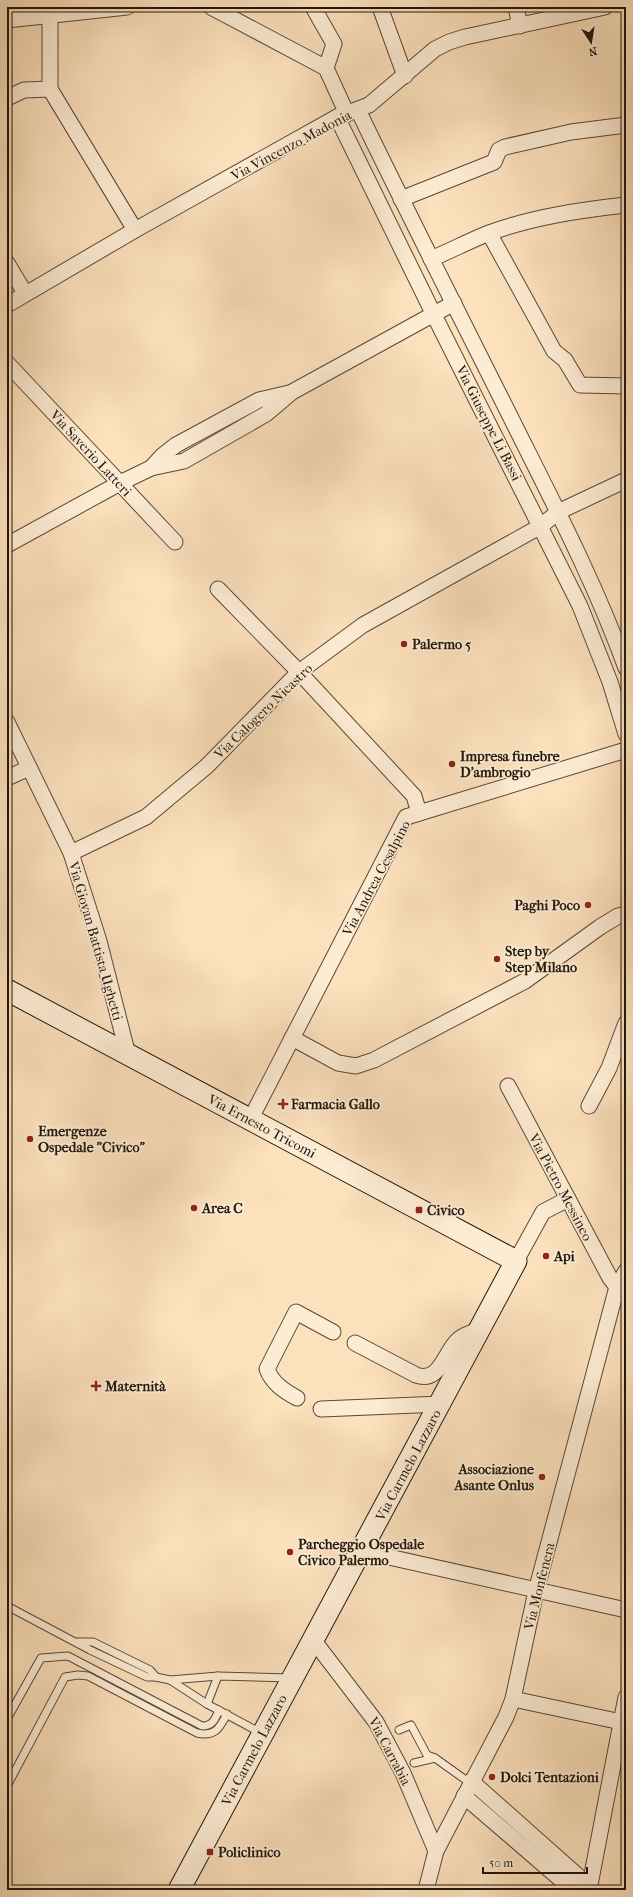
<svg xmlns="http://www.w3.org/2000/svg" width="633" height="1897" viewBox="0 0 633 1897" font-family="'IM FELL French Canon',serif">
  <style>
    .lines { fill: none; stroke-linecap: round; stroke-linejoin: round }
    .lane-casing { stroke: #584838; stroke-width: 9 }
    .street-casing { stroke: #584838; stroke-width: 17 }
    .secondary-casing { stroke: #21150b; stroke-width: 23 }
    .lane { stroke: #fdecd4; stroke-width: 7 }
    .street { stroke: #fdecd4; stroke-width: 15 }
    .secondary { stroke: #fdecd4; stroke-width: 21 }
    .poi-dot { fill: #8f2418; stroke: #fdecd4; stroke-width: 1.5 }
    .labels { text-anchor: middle; stroke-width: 3.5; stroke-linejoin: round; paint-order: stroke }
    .street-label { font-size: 14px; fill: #21150b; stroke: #fdecd4 }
    .poi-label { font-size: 14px; font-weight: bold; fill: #21150b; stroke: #fdecd4; text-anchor: start }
  </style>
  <rect width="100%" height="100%" fill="#fce1bd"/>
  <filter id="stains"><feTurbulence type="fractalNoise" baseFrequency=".005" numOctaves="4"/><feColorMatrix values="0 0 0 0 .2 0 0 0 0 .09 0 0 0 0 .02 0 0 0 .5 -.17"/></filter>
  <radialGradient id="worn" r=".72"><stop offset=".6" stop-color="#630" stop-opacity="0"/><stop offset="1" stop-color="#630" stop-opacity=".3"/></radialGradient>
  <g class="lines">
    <defs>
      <g id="lane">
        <path d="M7,1606L90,1650L147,1677H156L170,1680L207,1704L261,1733"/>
        <path d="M77,1642H93L150,1670L156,1677"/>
        <path d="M170,1680L218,1676L290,1678"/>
        <path d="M207,1704L218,1676"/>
        <path d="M7,1719L41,1658L68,1656L202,1726C213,1726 215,1719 219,1710"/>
        <path d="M399,1730L411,1725L427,1755L435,1758"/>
        <path d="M414,1763L435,1758L470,1783"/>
        <path d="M7,1786L65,1677L78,1675L88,1676L197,1733C215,1737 219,1729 227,1714"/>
      </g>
      <g id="street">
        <path d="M211,7L326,68L347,114"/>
        <path d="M313,7L334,44L326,68"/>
        <path d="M380,7L405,76"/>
        <path d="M516,7L520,26"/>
        <path d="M50,16V89L135,230"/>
        <path d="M7,20L127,7"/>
        <path d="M7,98L24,90L50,89"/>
        <path d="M358,110C409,216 463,322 516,428C555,506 596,585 626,668"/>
        <path d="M337,117L433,313L580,606L610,682L626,734"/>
        <path d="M401,199L494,162L499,150L505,147L571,132L626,125"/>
        <path d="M489,233L554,351L565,360L580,385L626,386"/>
        <path d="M431,259C450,251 469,241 489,233C533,217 580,210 626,205"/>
        <path d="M7,263L25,293"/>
        <path d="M7,305L135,230L337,117L369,105L435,49L449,42L465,37L605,7"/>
        <path d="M7,363L175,542"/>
        <path d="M151,468L162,456L176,445L259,400L289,393"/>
        <path d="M7,545L120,483L151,468L184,461L266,414L292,392L454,303"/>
        <path d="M218,589L299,672L414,796L419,813"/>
        <path d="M7,722L71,853L99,941L128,1055"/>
        <path d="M7,778L29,768"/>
        <path d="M71,853L146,817L207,766L299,672L363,625L541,526L558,512L626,480"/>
        <path d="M292,1038L338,1063L356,1066L374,1060L525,981L600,927L618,916L626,914"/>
        <path d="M508,1086L610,1278L617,1287"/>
        <path d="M589,1106L609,1068L626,1023"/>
        <path d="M250,1120L406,817L626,750"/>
        <path d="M516,1261L543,1212L568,1199"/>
        <path d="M355,1343L416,1375C440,1384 445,1351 458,1340C464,1334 473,1332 480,1330"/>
        <path d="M297,1398C284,1391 272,1383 267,1369L296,1312L333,1332"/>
        <path d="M321,1409L441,1404"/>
        <path d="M362,1551L626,1610"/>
        <path d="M314,1641L376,1722L403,1773L436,1851"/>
        <path d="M513,1699L626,1723"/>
        <path d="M471,1781L577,1875L590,1890"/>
        <path d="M464,1796L573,1890"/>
        <path d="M426,1890L436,1851L506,1717L513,1699L536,1591L617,1287L626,1271"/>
        <path d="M589,1890L626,1697"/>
      </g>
      <path id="secondary" d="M7,990L516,1261L179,1890"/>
    </defs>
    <!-- lane casing -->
    <use href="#lane" class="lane-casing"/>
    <!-- street casing -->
    <use href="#street" class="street-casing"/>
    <!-- secondary casing -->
    <use href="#secondary" class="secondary-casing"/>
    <!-- lane -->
    <use href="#lane" class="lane"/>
    <!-- street -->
    <use href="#street" class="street"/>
    <!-- secondary -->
    <use href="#secondary" class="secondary"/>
  </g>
  <!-- markers -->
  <g class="poi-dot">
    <circle cx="404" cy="644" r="4"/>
    <circle cx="452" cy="764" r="4"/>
    <circle cx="588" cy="905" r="4"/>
    <circle cx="497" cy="959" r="4"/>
    <path d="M281 1098h4v4h4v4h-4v4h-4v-4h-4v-4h4z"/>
    <circle cx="30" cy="1139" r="4"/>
    <circle cx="194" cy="1208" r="4"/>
    <rect x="415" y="1206" width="8" height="8" rx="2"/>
    <circle cx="546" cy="1256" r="4"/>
    <path d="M94 1380h4v4h4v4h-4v4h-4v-4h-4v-4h4z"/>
    <circle cx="542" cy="1477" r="4"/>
    <circle cx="290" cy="1552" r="4"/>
    <circle cx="492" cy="1777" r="4"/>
    <rect x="206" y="1848" width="8" height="8" rx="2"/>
  </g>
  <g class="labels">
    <!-- street labels -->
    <g class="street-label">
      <text transform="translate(291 145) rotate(-28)" y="5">Via Vincenzo Madonia</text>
      <text transform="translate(489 423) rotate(63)" y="5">Via Giuseppe Li Bassi</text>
      <text transform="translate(91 453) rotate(47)" y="5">Via Saverio Latteri</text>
      <text transform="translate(263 711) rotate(-44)" y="5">Via Calogero Nicastro</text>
      <text transform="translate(376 878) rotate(-62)" y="5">Via Andrea Cesalpino</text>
      <text transform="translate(96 941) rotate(74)" y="5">Via Giovan Battista Ughetti</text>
      <text transform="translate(262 1126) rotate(28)" y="5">Via Ernesto Tricomi</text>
      <text transform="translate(561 1187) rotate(62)" y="5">Via Pietro Messineo</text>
      <text transform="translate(408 1465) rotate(-62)" y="5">Via Carmelo Lazzaro</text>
      <text transform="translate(539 1586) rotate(-76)" y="5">Via Monfenera</text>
      <text transform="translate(254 1750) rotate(-62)" y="5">Via Carmelo Lazzaro</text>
      <text transform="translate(390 1751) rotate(62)" y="5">Via Carrabia</text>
    </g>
    <!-- poi labels -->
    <g class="poi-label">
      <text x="412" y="649">Palermo 5</text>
      <text x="460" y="761">Impresa funebre<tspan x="460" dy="16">D'ambrogio</tspan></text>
      <text x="580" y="910" text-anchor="end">Paghi Poco</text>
      <text x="505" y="956">Step by<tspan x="505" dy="16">Step Milano</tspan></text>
      <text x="291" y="1109">Farmacia Gallo</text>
      <text x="38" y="1136">Emergenze<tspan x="38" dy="16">Ospedale "Civico"</tspan></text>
      <text x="202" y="1213">Area C</text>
      <text x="427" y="1215">Civico</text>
      <text x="554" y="1261">Api</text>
      <text x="105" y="1391">Maternità</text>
      <text x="534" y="1474" text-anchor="end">Associazione<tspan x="534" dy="16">Asante Onlus</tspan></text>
      <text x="298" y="1549">Parcheggio Ospedale<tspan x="298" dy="16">Civico Palermo</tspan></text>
      <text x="500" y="1782">Dolci Tentazioni</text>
      <text x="218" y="1857">Policlinico</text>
    </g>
  </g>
  <!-- margin -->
  <rect width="633" height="1897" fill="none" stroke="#fce1bd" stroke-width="24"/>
  <rect x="8" y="8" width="617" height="1881" fill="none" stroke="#21150b" stroke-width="2"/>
  <rect x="12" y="12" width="609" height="1873" fill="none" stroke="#21150b"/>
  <!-- north arrow -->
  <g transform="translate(591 42) rotate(168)" stroke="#fdecd4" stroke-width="3" paint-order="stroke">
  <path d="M0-3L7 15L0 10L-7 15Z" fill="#21150b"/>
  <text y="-6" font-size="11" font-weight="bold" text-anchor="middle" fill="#21150b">N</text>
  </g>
  <!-- scale -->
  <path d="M483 1867v6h104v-6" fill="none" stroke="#21150b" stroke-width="2"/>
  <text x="489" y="1867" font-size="12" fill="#21150b" stroke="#fdecd4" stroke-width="3" paint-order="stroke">50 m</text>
  <rect width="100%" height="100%" filter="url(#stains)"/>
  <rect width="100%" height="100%" fill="url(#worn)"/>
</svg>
